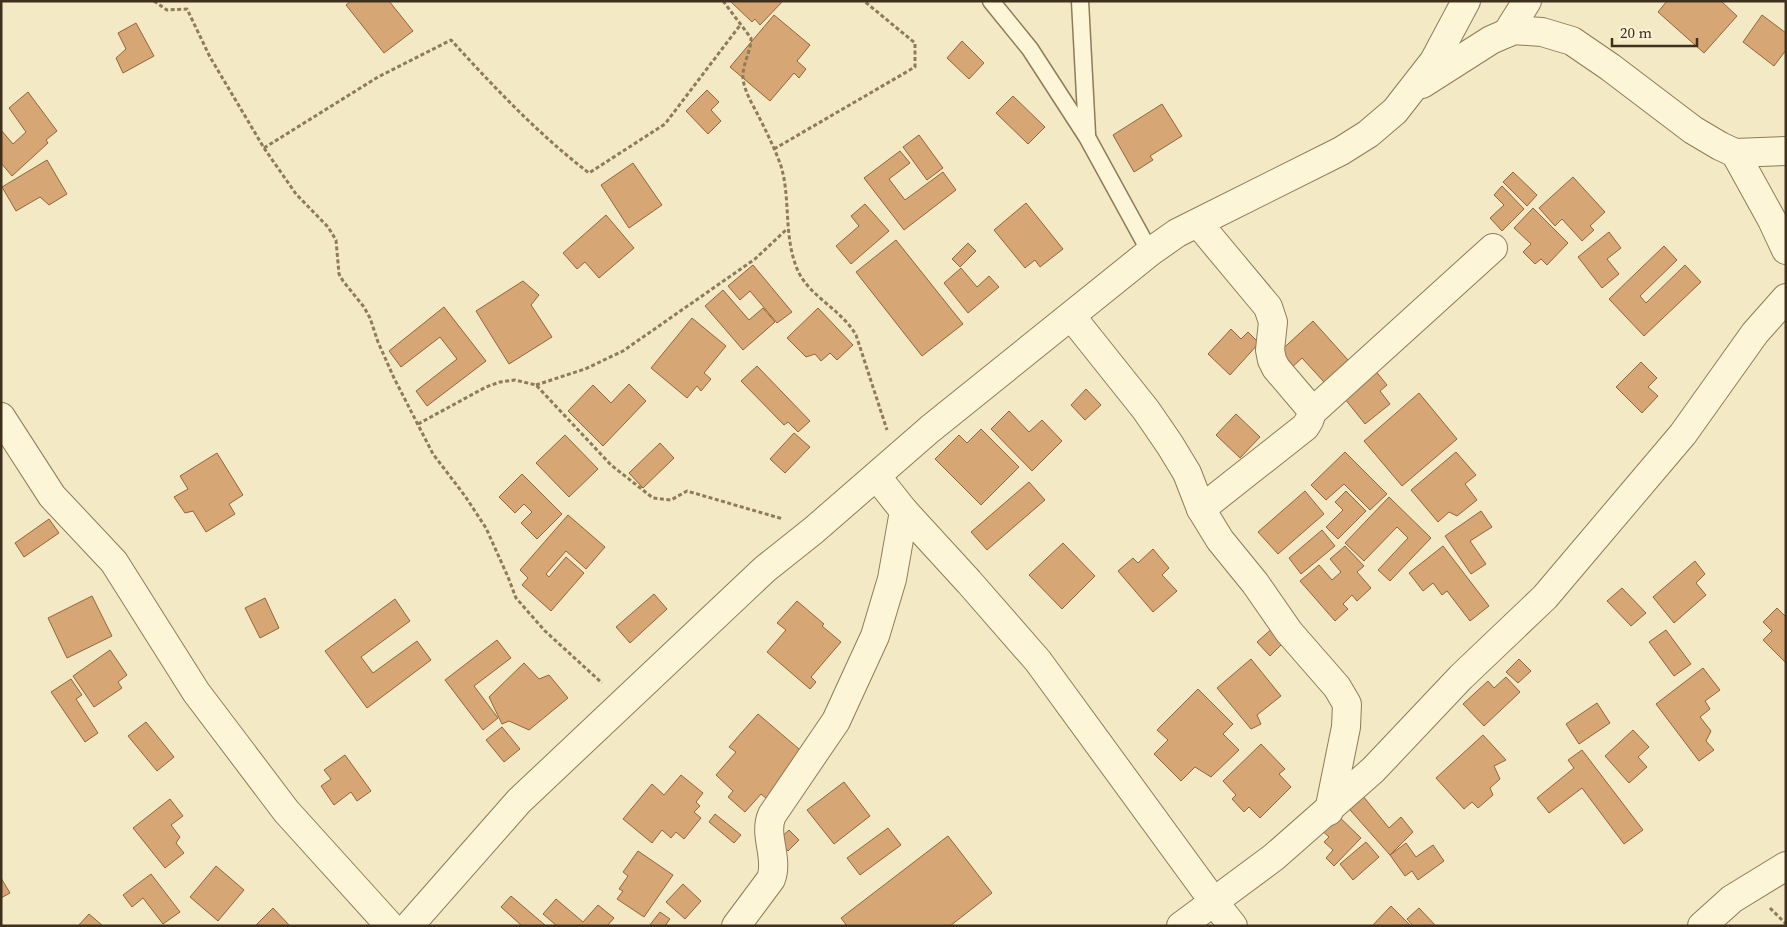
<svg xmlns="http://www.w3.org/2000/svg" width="1787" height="927" viewBox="0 0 1787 927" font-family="'Source Serif 4',serif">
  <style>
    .building { fill: #d6a675; stroke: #93653a }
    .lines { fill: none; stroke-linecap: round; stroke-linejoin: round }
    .lane-casing { stroke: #907b57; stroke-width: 19 }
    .street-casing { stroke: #907b57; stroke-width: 30 }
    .path { stroke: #907b57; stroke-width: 3; stroke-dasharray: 4 2.5; stroke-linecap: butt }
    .lane { stroke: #fcf5d8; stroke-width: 16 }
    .street { stroke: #fcf5d8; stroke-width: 28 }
  </style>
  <rect width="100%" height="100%" fill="#f3e9c4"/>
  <!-- building -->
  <g class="building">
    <path d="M351,1H389L413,31L384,53L346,5Z"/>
    <path d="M730,1H783L760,25L755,19L752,22Z"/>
    <path d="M1667,1H1721L1737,16L1704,53L1658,12Z"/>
    <path d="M774,15L810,45L797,61L806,69L799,78L794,73L770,101L730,67Z"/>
    <path d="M1762,15L1786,33V50L1774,66L1743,42Z"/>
    <path d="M136,23L154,56L123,73L116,58L126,49L118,33Z"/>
    <path d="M962,41L984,63L969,79L947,58Z"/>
    <path d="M707,90L719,102L711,110L721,121L708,134L686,111Z"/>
    <path d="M28,92L57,131L46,140L48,143L12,176L1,163V130L13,144L26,132L9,108Z"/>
    <path d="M1013,96L1045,127L1028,144L996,113Z"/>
    <path d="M1162,104L1182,136L1150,156L1153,160L1134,172L1113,135Z"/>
    <path d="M919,135L943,168L927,180L903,147Z"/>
    <path d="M900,151L910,163L889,179L905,200L943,172L956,190L904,230L864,178Z"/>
    <path d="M47,160L67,194L49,205L40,197L16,211L2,187Z"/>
    <path d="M633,163L662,205L629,228L601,185Z"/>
    <path d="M1513,172L1537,195L1527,206L1503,182Z"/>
    <path d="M1573,177L1605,212L1590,226L1594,230L1582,241L1562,219L1555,226L1539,208Z"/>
    <path d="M1502,186L1524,209L1502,231L1490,218L1504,205L1494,195Z"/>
    <path d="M1026,203L1063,249L1040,267L1035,260L1025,268L994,230Z"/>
    <path d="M865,204L889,231L851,264L836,246L859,226L851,216Z"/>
    <path d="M1533,208L1568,243L1547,265L1541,259L1535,264L1523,252L1531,244L1514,228Z"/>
    <path d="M606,215L634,248L599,278L585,262L577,269L563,253Z"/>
    <path d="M1609,232L1621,248L1607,259L1619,274L1602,288L1578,257Z"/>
    <path d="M896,240L963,324L922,356L856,272Z"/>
    <path d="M968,243L976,251L960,267L952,259Z"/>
    <path d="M1664,246L1677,260L1640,296L1646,303L1685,265L1701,282L1644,336L1609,299Z"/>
    <path d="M753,265L792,312L777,323L750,291L740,300L728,286Z"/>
    <path d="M961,268L977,287L989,276L999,287L968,313L944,283Z"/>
    <path d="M523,281L539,295L531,305L552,337L509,364L476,311Z"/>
    <path d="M723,290L749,320L763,308L775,322L743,350L705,306Z"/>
    <path d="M444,307L486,361L427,406L416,391L457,359L440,337L401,367L389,351Z"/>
    <path d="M818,308L853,345L837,360L830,353L821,361L815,354L806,357L787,338Z"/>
    <path d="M692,318L726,346L704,373L711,379L701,391L697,386L687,398L651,368Z"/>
    <path d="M1313,321L1348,360L1324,382L1302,358L1289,370L1276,355Z"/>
    <path d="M1231,329L1241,339L1248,332L1259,343L1230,375L1208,354Z"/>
    <path d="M1365,358L1387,385L1380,391L1390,404L1365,424L1333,384Z"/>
    <path d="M1641,362L1657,378L1648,387L1658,396L1642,413L1616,387Z"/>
    <path d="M757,366L810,421L798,432L788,422L784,425L741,381Z"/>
    <path d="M629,384L646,401L603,446L568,411L593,385L611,403Z"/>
    <path d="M1086,389L1101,405L1085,420L1071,405Z"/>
    <path d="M1419,393L1457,439L1402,486L1364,441Z"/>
    <path d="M1009,411L1029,432L1042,420L1062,441L1032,471L991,429Z"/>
    <path d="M1236,414L1260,437L1240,458L1216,435Z"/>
    <path d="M981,429L1019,467L981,505L935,459L959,435L967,443Z"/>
    <path d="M794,433L810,447L785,473L770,459Z"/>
    <path d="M565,435L598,469L569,497L536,463Z"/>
    <path d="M660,443L674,458L643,488L629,473Z"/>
    <path d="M1345,452L1387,494L1370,510L1344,484L1326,500L1311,485Z"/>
    <path d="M1456,452L1476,475L1465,484L1477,500L1457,516L1449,512L1438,522L1411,490Z"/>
    <path d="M217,453L243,495L229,504L235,514L206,532L193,511L185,513L174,497L188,489L180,476Z"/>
    <path d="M522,474L562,514L537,539L521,523L532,512L524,504L515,513L499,497Z"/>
    <path d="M1029,482L1045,500L987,550L971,532Z"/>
    <path d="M1305,491L1324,514L1278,554L1258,532Z"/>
    <path d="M1346,491L1366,511L1338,539L1326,527L1343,510L1335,502Z"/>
    <path d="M1389,497L1431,538L1390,581L1378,570L1408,538L1397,527L1364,561L1345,543Z"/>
    <path d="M1481,511L1492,527L1470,541L1486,564L1471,574L1445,536Z"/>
    <path d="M568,515L605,547L586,569L566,551L546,574L549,577L566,557L584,573L551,611L522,585L528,578L520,570Z"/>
    <path d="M49,519L59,533L24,557L15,543Z"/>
    <path d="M1322,530L1335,546L1301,574L1289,558Z"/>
    <path d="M1063,543L1095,576L1062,609L1029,575Z"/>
    <path d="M1345,546L1364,566L1357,572L1371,588L1357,601L1352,595L1343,604L1348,609L1335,621L1300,581L1319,565L1332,580L1341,572L1330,559Z"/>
    <path d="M1443,546L1489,606L1470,621L1447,591L1442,595L1433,583L1423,591L1409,573Z"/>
    <path d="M1153,549L1169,568L1162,575L1177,591L1153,612L1118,571L1133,558L1138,563Z"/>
    <path d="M1695,561L1705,574L1696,583L1706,595L1674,623L1653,597Z"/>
    <path d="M1622,588L1646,613L1631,626L1607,601Z"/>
    <path d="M654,594L667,609L630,643L616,627Z"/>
    <path d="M92,596L112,636L67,658L48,618Z"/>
    <path d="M265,598L279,628L260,638L245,608Z"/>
    <path d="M395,599L410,621L361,657L373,673L417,641L431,660L367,708L325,651Z"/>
    <path d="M797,601L824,624L822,626L841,642L811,677L816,682L810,689L767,652L786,630L777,623Z"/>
    <path d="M1777,608L1786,617V663L1763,640L1772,631L1763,622Z"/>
    <path d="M1275,626L1287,639L1270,656L1257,642Z"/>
    <path d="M1666,630L1691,664L1674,676L1649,642Z"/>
    <path d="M497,640L511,658L474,686L498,718L483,730L445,680Z"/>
    <path d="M110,650L127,675L118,682L122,688L94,707L73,676Z"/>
    <path d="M1251,659L1281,696L1257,715L1261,724L1251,729L1217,688Z"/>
    <path d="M1519,659L1531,671L1518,683L1506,672Z"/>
    <path d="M524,663L539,679L549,675L568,698L529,730L509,721L502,724L489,697Z"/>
    <path d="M1703,668L1720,690L1705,701L1710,709L1700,717L1711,731L1706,741L1714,750L1699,761L1656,704Z"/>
    <path d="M1506,677L1520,692L1484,726L1463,704L1488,681L1494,688Z"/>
    <path d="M71,679L82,695L76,699L98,733L85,742L51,692Z"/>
    <path d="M1198,689L1233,724L1223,734L1239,750L1211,777L1195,767L1181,781L1154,754L1168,740L1157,730Z"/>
    <path d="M1597,703L1610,723L1579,744L1566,724Z"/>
    <path d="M758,714L806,755L767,799L761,794L745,812L728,797L733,791L716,775L736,752L729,747Z"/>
    <path d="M146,722L174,757L157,771L128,736Z"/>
    <path d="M502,727L520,749L504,762L486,740Z"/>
    <path d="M1633,730L1649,747L1638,757L1647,767L1629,783L1605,756Z"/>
    <path d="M1483,735L1506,760L1494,766L1500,779L1490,788L1493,795L1478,808L1472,802L1464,809L1436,778Z"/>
    <path d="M1261,744L1285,769L1279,774L1291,787L1260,818L1249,807L1244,812L1232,799L1236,795L1223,781Z"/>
    <path d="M1582,750L1643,830L1624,844L1582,788L1549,813L1537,798L1574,768L1568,760Z"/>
    <path d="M345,755L371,791L357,801L351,792L334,805L321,786L331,779L324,770Z"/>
    <path d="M681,775L703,793L696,802L700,806L694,812L701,818L684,839L676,832L671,838L662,830L652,843L623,819L652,784L664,795Z"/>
    <path d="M844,782L870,816L834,844L807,810Z"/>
    <path d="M1358,790L1389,828L1401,817L1413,832L1390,855L1343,802Z"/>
    <path d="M170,799L183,816L171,825L180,837L176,843L184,853L165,868L133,828Z"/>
    <path d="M1331,809L1361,838L1334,866L1326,858L1333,850L1324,842L1329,837L1316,825Z"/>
    <path d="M715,814L741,835L734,843L709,822Z"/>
    <path d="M888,828L901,845L860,875L847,858Z"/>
    <path d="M789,830L799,840L788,851L778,840Z"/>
    <path d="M948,836L992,893L950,926H847L841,918Z"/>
    <path d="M1366,842L1379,857L1353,880L1340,864Z"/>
    <path d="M1406,843L1416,857L1433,845L1444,861L1418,880L1412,871L1405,876L1390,855Z"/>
    <path d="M638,851L673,875L644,917L617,899L623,891L619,889L628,876L623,872Z"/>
    <path d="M216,866L244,890L218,921L190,897Z"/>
    <path d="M151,874L180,912L163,924L143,898L132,907L123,895Z"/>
    <path d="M1,878L10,893L1,898Z"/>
    <path d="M683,884L701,901L685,919L666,902Z"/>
    <path d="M511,896L546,926H522L501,907Z"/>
    <path d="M556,899L583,922L598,905L614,918L607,926H557L543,914Z"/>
    <path d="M1391,906L1410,925L1372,926Z"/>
    <path d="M273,908L290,926H255Z"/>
    <path d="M1419,908L1436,926H1413L1407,919Z"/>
    <path d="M660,912L670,919L665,926H649Z"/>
    <path d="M89,914L103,926H78Z"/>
  </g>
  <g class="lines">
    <defs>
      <g id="lane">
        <path d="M991,1L1030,49L1087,137L1150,252"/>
        <path d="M1080,1L1087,134"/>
      </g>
      <g id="street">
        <path d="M1507,33L1527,1"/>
        <path d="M1422,84L1491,40L1507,33L1513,30L1542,32L1572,41L1610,67L1693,130L1720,146L1735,153L1786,151"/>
        <path d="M1735,153L1772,220L1786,250"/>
        <path d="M1198,223L1268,307L1273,322L1270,350L1272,360L1276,368L1310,408C1312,416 1310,420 1305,427L1201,509"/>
        <path d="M1071,316L1146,410L1170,445L1187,473L1201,509L1220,540L1255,583L1289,632L1337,687L1347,704L1346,727L1329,811"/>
        <path d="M1311,413L1493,248"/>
        <path d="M1,417L52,496L114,562L196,692L286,811L390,926"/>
        <path d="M877,477L904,511L969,582L1038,661L1214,902L1233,926"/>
        <path d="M409,926L519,801L765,569L814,530L930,429L1150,252L1177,233L1341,151L1368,134L1395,111L1434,61L1466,1"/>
        <path d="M736,926L771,879C779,858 763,835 772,815L836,721L875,636L892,579L904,511"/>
        <path d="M1181,926L1274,857L1373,770L1461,677L1545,597L1683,434L1755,333L1786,298"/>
        <path d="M1702,926L1732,899L1786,866"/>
      </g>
    </defs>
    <!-- lane casing -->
    <use href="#lane" class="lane-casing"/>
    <!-- street casing -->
    <use href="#street" class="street-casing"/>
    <!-- path -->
    <g class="path">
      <path d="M154,1L167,10L187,9L210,57L264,148L296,194L328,227L336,240L339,274L343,281L364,307L370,318L378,342L394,378L433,454L465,496L486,528L508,577L516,598L545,631L602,683"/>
      <path d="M723,1L751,38C751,52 742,64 743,79C745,93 753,105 759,117C767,133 775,149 781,166C791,199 783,237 798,271C810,297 842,310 856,335L887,430"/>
      <path d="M264,148L378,77L451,40C494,87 538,134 589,173L665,124L741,24"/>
      <path d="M774,149L915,67V43L864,1"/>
      <path d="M536,385L585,369L623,351L755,259L787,229"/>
      <path d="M418,424L486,387L500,382L515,380L536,385L611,465L653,498L671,500L687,491L783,519"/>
      <path d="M1770,908L1786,924"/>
    </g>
    <!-- lane -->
    <use href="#lane" class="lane"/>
    <!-- street -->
    <use href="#street" class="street"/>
  </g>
  <!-- border -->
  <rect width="1787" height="927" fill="none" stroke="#3f301d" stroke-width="5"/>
  <!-- scale -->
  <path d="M1612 38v8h85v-8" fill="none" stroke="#3f301d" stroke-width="2.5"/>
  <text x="1620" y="38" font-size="15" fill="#3f301d" stroke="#f9f2d4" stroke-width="4" paint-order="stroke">20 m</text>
</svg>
